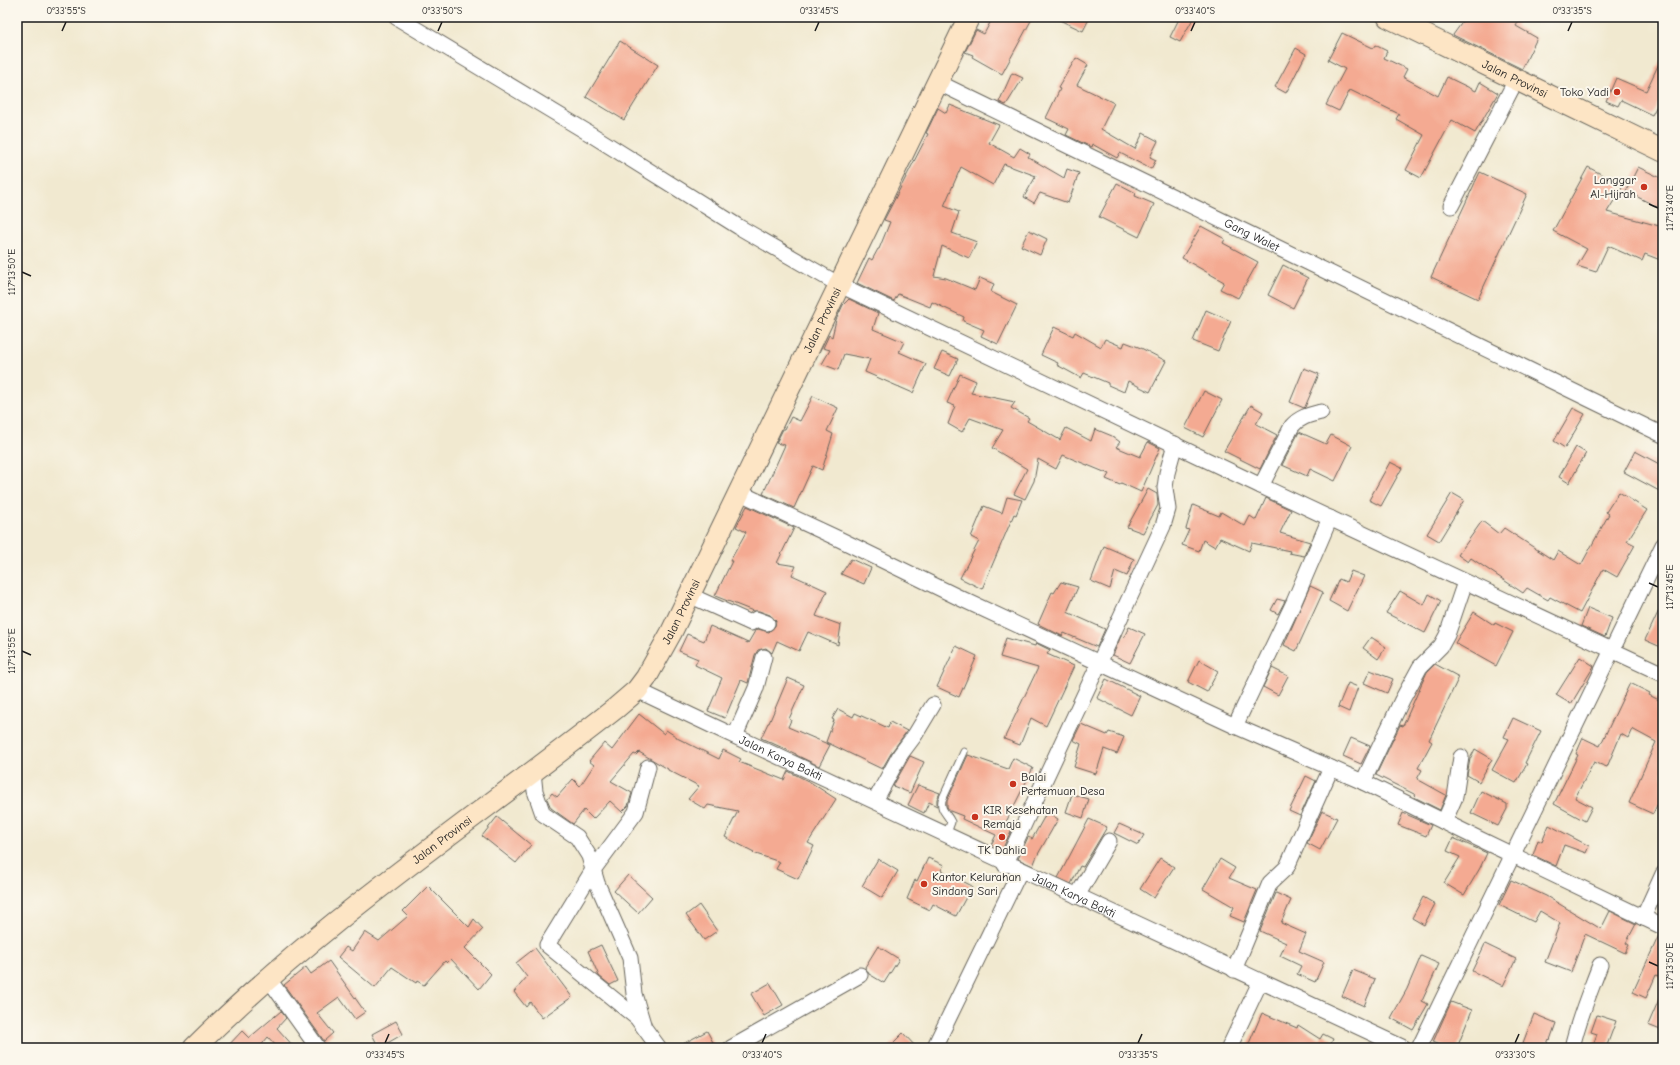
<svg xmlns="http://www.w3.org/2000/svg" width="1680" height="1065" viewBox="0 0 1680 1065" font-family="'Comic Neue',sans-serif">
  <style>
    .building { fill: #f4aa92 }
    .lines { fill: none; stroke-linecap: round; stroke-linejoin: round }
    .lane-casing { stroke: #67645b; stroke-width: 9 }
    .street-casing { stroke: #67645b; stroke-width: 17 }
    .secondary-casing { stroke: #67645b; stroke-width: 23 }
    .lane { stroke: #fff; stroke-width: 7 }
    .street { stroke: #fff; stroke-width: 15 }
    .secondary { stroke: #fde5c5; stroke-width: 21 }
    .ticks { fill: none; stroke: #1c1c1c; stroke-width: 1.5 }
    .poi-dot { fill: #c8321e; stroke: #fbf7ec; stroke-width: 1.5 }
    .labels { text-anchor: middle; stroke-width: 4; stroke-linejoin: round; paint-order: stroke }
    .street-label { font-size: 12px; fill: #1c1c1c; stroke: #fbf7ec }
    .poi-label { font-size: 12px; fill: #1c1c1c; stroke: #fbf7ec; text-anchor: start }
    .neatline { fill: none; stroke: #1c1c1c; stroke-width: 1.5 }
    .ticks-label { font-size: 10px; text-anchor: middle; fill: #1c1c1c }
  </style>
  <rect width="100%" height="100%" fill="#fbf7ec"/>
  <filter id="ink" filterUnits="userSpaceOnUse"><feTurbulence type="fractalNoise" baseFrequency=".025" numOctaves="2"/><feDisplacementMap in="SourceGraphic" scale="8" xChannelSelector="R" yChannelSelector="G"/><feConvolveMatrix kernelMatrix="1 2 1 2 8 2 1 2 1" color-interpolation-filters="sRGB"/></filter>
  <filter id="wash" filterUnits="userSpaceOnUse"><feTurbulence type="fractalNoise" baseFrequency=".012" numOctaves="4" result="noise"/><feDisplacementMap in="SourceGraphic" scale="16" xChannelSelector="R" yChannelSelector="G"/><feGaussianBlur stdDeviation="0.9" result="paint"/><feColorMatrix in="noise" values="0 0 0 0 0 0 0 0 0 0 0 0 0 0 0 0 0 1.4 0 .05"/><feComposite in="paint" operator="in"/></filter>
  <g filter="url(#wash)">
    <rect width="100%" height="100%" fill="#f1e9d0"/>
    <g id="blocks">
      <!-- building -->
      <g class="building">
        <path d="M993,17H1033L1002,74L972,57L973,55L965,52L976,30L984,34Z"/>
        <path d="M1053,17H1090L1083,31Z"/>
        <path d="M1180,17H1194L1180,42L1170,37Z"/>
        <path d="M1466,17H1521L1516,26L1537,38L1522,69L1453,35Z"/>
        <path d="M1342,33L1373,48L1375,45L1387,51L1384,58L1407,69L1403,77L1438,96L1447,77L1476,91L1480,82L1498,93L1475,133L1452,120L1421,178L1406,170L1424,135L1396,119L1399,114L1350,90L1339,111L1326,105L1345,69L1328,60Z"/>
        <path d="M620,41L658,65L624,120L586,97Z"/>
        <path d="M1296,48L1306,54L1286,93L1275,87Z"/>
        <path d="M1663,55V94L1652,115L1621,100L1618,106L1606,101L1616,78L1646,91Z"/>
        <path d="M1076,58L1088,65L1077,85L1114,103L1101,129L1135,149L1143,133L1158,141L1150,157L1156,160L1151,169L1120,153L1117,158L1092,144L1091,147L1066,135L1069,129L1046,118L1060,89L1058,88Z"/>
        <path d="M1012,73L1023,78L1006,105L999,102Z"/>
        <path d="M950,105L999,125L989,143L1014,157L1020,148L1030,154L1028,157L1064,178L1067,169L1079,173L1068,203L1040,193L1034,203L1024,197L1036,176L1004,164L993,185L961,167L944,206L959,212L952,233L977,242L969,258L942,246L934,276L946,278L975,290L980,278L994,284L991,292L1017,305L998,344L981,336L984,330L963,321L964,317L932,302L930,307L898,294L894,301L857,283L869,258L872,260L878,249H879L890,222L884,220L928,134L926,133L938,108L946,113Z"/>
        <path d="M1588,167L1623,186L1607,212L1663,227V261L1645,254L1642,261L1608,246L1596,272L1577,266L1587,249L1553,231Z"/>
        <path d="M1638,167L1663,179V210L1626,191Z"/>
        <path d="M1480,172L1527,194L1478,299L1431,277Z"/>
        <path d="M1117,183L1136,193L1135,196L1154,204L1139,237L1099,217Z"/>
        <path d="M1201,226L1225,239L1223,243L1258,262L1238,298L1220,289L1224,282L1182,258Z"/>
        <path d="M1029,230L1047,239L1040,255L1021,246Z"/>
        <path d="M1283,265L1308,278L1293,308L1268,295Z"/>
        <path d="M849,299L878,313L873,329L904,342L899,352L926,364L913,393L865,372L870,359L844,354L838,370L822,364L830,350L823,348L829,335L832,337L836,320L843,305Z"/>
        <path d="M1206,310L1231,321L1218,351L1193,341Z"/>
        <path d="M1054,327L1073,336L1075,332L1101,347L1105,339L1123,347L1125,342L1141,348L1166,361L1150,392L1128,381L1124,392L1108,385V383L1084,373L1081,378L1057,365L1058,363L1041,355Z"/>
        <path d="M942,352L958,359L950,376L934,369Z"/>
        <path d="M1304,368L1319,374L1305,407L1304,408L1290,402Z"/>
        <path d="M960,374L976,381L971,393L1015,402L1011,408L1029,418L1027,421L1060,440L1066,428L1091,441L1095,429L1112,436L1120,442L1116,447L1140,457L1148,442L1160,448L1141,492L1121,483L1120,485L1106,479L1109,474L1063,455L1056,469L1038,459L1034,481L1025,499L1014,494L1027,469L992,448L1003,430L970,418L962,432L948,424L955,406L947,403Z"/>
        <path d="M1204,391L1222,400L1203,437L1185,428Z"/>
        <path d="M813,396L838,408L827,431L833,434L822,470L813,466L794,508L763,494L785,445L776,443L783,429H785L791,417L800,421Z"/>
        <path d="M1251,405L1263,412L1256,424L1277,435L1260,469L1224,451Z"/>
        <path d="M1573,408L1585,414L1565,448L1554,441Z"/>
        <path d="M1299,432L1326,444L1331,435L1352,446L1335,481L1310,469L1307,476L1282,465Z"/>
        <path d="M1576,447L1586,453L1569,483L1559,477Z"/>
        <path d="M1635,451L1663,466V493L1624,472Z"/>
        <path d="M1390,462L1402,468L1381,506L1369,500Z"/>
        <path d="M1148,489L1157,494L1158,505L1143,533L1127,527Z"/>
        <path d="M1619,492L1647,510L1627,541L1635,545L1617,577L1603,569L1580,613L1550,597L1548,600L1527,588L1523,593L1471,558L1468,562L1458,555L1482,521L1499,534L1504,528L1553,560L1558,551L1581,565L1609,514L1606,512Z"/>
        <path d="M1452,493L1464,500L1439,541L1427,534Z"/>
        <path d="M1007,497L1022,500L1016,515L1014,514L982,589L960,578L979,541L971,537L984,506L1002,513Z"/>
        <path d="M1266,498L1291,510L1280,533L1310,542L1304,556L1289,553L1290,551L1252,543L1249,551L1220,538L1215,547L1203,540L1199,551L1182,545L1189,530L1186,529L1193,505L1219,516L1221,512L1245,526L1250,516L1256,520Z"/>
        <path d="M747,506L794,528L777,563L796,566L792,575L827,591L816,616L841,625L838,645L808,632L799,651L777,641L772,653L766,648L758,650L755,655L748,683L741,680L725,718L708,711L722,678L695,665L698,659L679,651L687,634L704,641L710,626L748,643L755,631L758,629L769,632L775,626L776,621L770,615L759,611H753L715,596L732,561H730L746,532L736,527Z"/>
        <path d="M1104,546L1134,559L1127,576L1115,571L1110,589L1091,581Z"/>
        <path d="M851,559L871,568L864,584L841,574Z"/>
        <path d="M1351,571L1364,576L1347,611L1329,601L1339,579L1346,582Z"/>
        <path d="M1061,582L1078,587L1067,612L1105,629L1097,647L1064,633L1062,636L1038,624L1052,592L1054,593Z"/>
        <path d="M1310,586L1323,592L1296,651L1284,645Z"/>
        <path d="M1400,591L1424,605L1429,594L1441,601L1425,633L1386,613Z"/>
        <path d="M1277,599L1285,601L1278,614L1271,610Z"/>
        <path d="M1663,602V648L1645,640Z"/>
        <path d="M1588,608L1612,618L1605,637L1581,626Z"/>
        <path d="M1474,612L1494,625L1495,623L1513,632L1496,666L1455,643Z"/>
        <path d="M1129,627L1145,634L1130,663L1113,655L1121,636L1124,637Z"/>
        <path d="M1371,637L1386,647L1378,659L1363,648Z"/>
        <path d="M1006,638L1035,646L1036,643L1050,650L1047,654L1074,666L1046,726L1031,718L1020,745L1004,739L1038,668L1000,657Z"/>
        <path d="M956,646L977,656L959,697L937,687Z"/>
        <path d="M1580,657L1594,666L1571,704L1556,695Z"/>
        <path d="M1199,660L1218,671L1207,692L1188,682Z"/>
        <path d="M1435,664L1459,677L1429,740L1432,742L1418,768L1422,770L1417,779L1446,795L1440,810L1414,797L1416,795L1376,775L1400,725L1403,726L1421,685L1427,672Z"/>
        <path d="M1272,668L1288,676L1278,695L1263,687Z"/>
        <path d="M1370,670L1393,679L1387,693L1364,683Z"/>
        <path d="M788,678L804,685L789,719L791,720L788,727L830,745L819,766L796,755V754L761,738L768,723H769Z"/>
        <path d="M1106,679L1140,696L1131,715L1097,698Z"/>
        <path d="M1348,683L1358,687L1349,712L1338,707Z"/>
        <path d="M1630,683L1650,693L1649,695L1663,702V808L1657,805L1653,814L1629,803L1656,742L1632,729L1628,738L1621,734L1607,767L1594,762L1575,798L1592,807L1585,821L1554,804L1578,755L1576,754L1583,738L1600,746Z"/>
        <path d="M838,709L853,717L855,713L888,728L890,722L907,731L893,750L882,769L826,742L834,720L832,719Z"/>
        <path d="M639,714L664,734L666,730L677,737V738L719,759L723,750L741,759L739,762L784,780L788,771L810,782L836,799L808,843L814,846L798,879L776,869L780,862L753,853L754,852L725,837L738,811L708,805L705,809L688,799L699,786L668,770V769L639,752L636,755L634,754L611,781L632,793L628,806L622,812L610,801L593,819L584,810L573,824L551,808L547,799L552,793L557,797L573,779L580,786L594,765L589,761L604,743L612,750Z"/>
        <path d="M1513,718L1541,731L1525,763L1527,764L1516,783L1492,770L1509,739L1504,737Z"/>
        <path d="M1081,724L1107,735L1109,732L1124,737L1117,754L1104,749L1096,774L1074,767L1081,744L1073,740Z"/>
        <path d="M1351,738L1370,746L1361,764L1343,756Z"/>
        <path d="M1475,749L1492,759L1479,782L1467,775L1470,759Z"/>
        <path d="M968,755L1008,769L1013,758L1033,768L1004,826L1012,829L1002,850L991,845L996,835L962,819L963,816L950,811L947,807V801Z"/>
        <path d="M910,756L924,762L910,793L893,786Z"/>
        <path d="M1306,776L1316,781L1300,816L1289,811Z"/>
        <path d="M918,785L940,793L937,799V806L929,802L924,813L908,805Z"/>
        <path d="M1481,791L1507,804V809L1498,826L1471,813Z"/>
        <path d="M1072,794L1089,799L1083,818L1066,812Z"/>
        <path d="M1322,811L1337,818L1320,850L1307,843Z"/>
        <path d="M1047,812L1058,819L1037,856L1033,866L1018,859L1028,837L1032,839Z"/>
        <path d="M1403,813L1431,825L1426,836L1398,825Z"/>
        <path d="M497,817L531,845L516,863L482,836Z"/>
        <path d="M1089,819L1107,827L1083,867L1080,866L1071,884L1058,878Z"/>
        <path d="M1119,824L1144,835L1138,845L1114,833Z"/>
        <path d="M1549,825L1589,846L1586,853L1564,845L1556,866L1533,855L1538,840L1542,842Z"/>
        <path d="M1453,838L1487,853L1480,868L1464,895L1444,883L1460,857L1447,851Z"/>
        <path d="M928,858L944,865L941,870L972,886L956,916L933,904L930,910L907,899L915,880L917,881Z"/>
        <path d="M1160,858L1174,867L1154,898L1140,889Z"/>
        <path d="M878,859L898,871L882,898L862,886Z"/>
        <path d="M1220,859L1235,868L1229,878L1257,890L1244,922L1230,916L1234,907L1203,889Z"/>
        <path d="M628,875L652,897L638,913L614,891Z"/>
        <path d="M1511,880L1546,896L1601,929L1610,911L1636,924L1626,943L1629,945L1625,953L1585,934L1571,972L1545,962L1560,923L1540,911L1534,922L1499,905Z"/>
        <path d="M428,886L469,927L474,919L483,929L465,948L491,974L479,989L451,959L447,963L445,961L424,985L417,981L416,983L392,967L375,988L338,957L346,947L352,951L365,932L379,941L408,916L403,911Z"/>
        <path d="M1276,893L1291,900L1281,923L1306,934L1299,951L1324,962L1315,982L1297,974L1301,966L1280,956L1286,943L1260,931Z"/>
        <path d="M1423,897L1435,904L1424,925L1412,918Z"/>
        <path d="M699,905L717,931L704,940L686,915Z"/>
        <path d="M1659,935L1663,936V978L1656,975L1646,998L1633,992Z"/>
        <path d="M1485,944L1516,959L1503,986L1472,971Z"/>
        <path d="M601,945L618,981L610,985L599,976L588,951Z"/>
        <path d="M878,946L899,959L884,983L869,974L865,967Z"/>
        <path d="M535,948L572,997L542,1018L530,1002L526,1007L514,992L527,977L516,963Z"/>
        <path d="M1421,956L1439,964L1422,1001L1428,1004L1413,1030L1391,1018L1407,989Z"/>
        <path d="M329,961L365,1012L355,1019L339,997L317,1013L333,1033L324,1041L284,985L306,967L311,974Z"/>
        <path d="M1353,970L1375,979L1364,1006L1342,996Z"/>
        <path d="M770,983L783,1005L764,1016L751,994Z"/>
        <path d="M1663,990V1031L1648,1025Z"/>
        <path d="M1451,1002L1472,1010L1457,1048H1448L1433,1042Z"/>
        <path d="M281,1011L286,1018L277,1028L295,1048H278L268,1037L259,1048H226L242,1031L249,1038Z"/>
        <path d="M1262,1013L1297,1028L1298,1025L1320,1039L1323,1034L1333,1039L1330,1046L1333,1048H1247Z"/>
        <path d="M1534,1014L1556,1023L1550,1040L1549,1039L1545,1048H1521Z"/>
        <path d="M1597,1015L1616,1021L1606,1048H1592L1597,1034L1591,1032Z"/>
        <path d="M396,1021L403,1034L379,1048L372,1034Z"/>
        <path d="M707,1031L716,1048H675Z"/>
        <path d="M903,1033L917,1048H888Z"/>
      </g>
    </g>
  </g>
  <g filter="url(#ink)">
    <use href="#blocks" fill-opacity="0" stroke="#67645b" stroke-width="1"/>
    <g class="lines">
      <defs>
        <path id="lane" d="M946,836L951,822C947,813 940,811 942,800L964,752"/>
        <g id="street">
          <path d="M396,17L592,135L739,227L838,284L1261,486L1663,674"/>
          <path d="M1414,31L1421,17"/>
          <path id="s1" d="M937,82L1663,435"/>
          <path d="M1451,206L1516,80"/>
          <path d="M1261,486L1292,426C1300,417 1309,415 1321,412"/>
          <path d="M738,492L839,539L962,599L1235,726L1363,782L1475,837L1663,927"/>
          <path d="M689,595L751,623L756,619L767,623"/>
          <path id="s2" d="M637,690C892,811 1148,930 1404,1048"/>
          <path d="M1235,726L1294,602L1330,518"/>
          <path d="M735,736L756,688L764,657"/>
          <path d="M648,767L636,812L593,870L547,945L637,1018L659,1048"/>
          <path d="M533,772L535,791L543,814L577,837L589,856L597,883L630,958L634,994L643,1024"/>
          <path d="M1363,782L1402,700L1420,667L1441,646L1447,635L1465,582"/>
          <path d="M875,801L900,755L915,735L933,705"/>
          <path d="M1444,822L1455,797L1461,757"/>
          <path d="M1005,865L1163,526L1168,509L1165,488L1167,473L1175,444"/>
          <path d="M1077,896L1109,841"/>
          <path d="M1643,918L1663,874"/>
          <path d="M1234,970L1270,883L1287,867L1331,768"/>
          <path d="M268,978L318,1048"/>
          <path d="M731,1048L860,975"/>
          <path d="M934,1048L1020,871"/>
          <path d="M1229,1048L1260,982"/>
          <path d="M1419,1048L1663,545"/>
          <path d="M1572,1048C1578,1019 1590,992 1600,965"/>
        </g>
        <g id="secondary">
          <path id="s3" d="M1388,17L1663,151"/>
          <path id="s4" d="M194,1048C322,920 474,820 616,708L637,690L646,678L671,633L969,17"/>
        </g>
      </defs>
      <!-- lane casing -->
      <use href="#lane" class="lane-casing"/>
      <!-- street casing -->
      <use href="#street" class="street-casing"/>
      <!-- secondary casing -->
      <use href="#secondary" class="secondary-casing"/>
      <!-- lane -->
      <use href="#lane" class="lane"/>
      <!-- street -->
      <use href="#street" class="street"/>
      <!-- secondary -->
      <use href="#secondary" class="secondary"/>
    </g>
  </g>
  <!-- ticks -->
  <path class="ticks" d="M62,31L66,22M438,31L442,22M815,31L819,22M1191,31L1195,22M1568,31L1572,22M1649,204L1658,208M22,272L31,276M1649,583L1658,587M22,651L31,655M1649,962L1658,966M385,1043L389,1034M762,1043L766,1034M1138,1043L1142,1034M1515,1043L1519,1034"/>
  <!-- markers -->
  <g class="poi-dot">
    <circle cx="1617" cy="92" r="4"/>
    <circle cx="1644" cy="187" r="4"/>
    <circle cx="1013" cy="784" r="4"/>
    <circle cx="975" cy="817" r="4"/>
    <circle cx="1002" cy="837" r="4"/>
    <circle cx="924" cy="884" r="4"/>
  </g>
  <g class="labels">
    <!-- street labels -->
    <g class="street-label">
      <text dy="4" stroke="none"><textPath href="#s3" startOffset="141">Jalan Provinsi</textPath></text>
      <text dy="4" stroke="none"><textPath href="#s1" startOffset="350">Gang Walet</textPath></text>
      <text dy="4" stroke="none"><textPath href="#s4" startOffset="984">Jalan Provinsi</textPath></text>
      <text dy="4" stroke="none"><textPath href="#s4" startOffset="660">Jalan Provinsi</textPath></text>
      <text dy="4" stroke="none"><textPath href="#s2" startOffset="159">Jalan Karya Bakti</textPath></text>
      <text dy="4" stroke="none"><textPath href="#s4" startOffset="324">Jalan Provinsi</textPath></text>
      <text dy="4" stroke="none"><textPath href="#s2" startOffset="483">Jalan Karya Bakti</textPath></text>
    </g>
    <!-- poi labels -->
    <g class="poi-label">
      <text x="1609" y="96" text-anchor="end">Toko Yadi</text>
      <text x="1636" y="184" text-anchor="end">Langgar<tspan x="1636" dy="14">Al-Hijrah</tspan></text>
      <text x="1021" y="781">Balai<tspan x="1021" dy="14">Pertemuan Desa</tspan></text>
      <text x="983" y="814">KIR Kesehatan<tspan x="983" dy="14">Remaja</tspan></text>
      <text x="1002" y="854" text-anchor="middle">TK Dahlia</text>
      <text x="932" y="881">Kantor Kelurahan<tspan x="932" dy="14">Sindang Sari</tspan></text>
    </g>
  </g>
  <!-- margin -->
  <rect width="1680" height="1065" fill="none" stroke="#fbf7ec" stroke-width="44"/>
  <rect x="22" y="22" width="1636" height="1021" class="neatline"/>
  <g class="ticks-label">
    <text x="66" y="14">0°33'55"S</text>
    <text x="442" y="14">0°33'50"S</text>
    <text x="819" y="14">0°33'45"S</text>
    <text x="1195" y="14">0°33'40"S</text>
    <text x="1572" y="14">0°33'35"S</text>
    <text transform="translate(1669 208) rotate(-90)" y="4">117°13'40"E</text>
    <text transform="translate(11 272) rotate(-90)" y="4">117°13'50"E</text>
    <text transform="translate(1669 587) rotate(-90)" y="4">117°13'45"E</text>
    <text transform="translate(11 651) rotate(-90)" y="4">117°13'55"E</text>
    <text transform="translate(1669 966) rotate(-90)" y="4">117°13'50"E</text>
    <text x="385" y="1058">0°33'45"S</text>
    <text x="762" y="1058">0°33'40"S</text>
    <text x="1138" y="1058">0°33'35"S</text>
    <text x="1515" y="1058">0°33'30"S</text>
  </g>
</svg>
